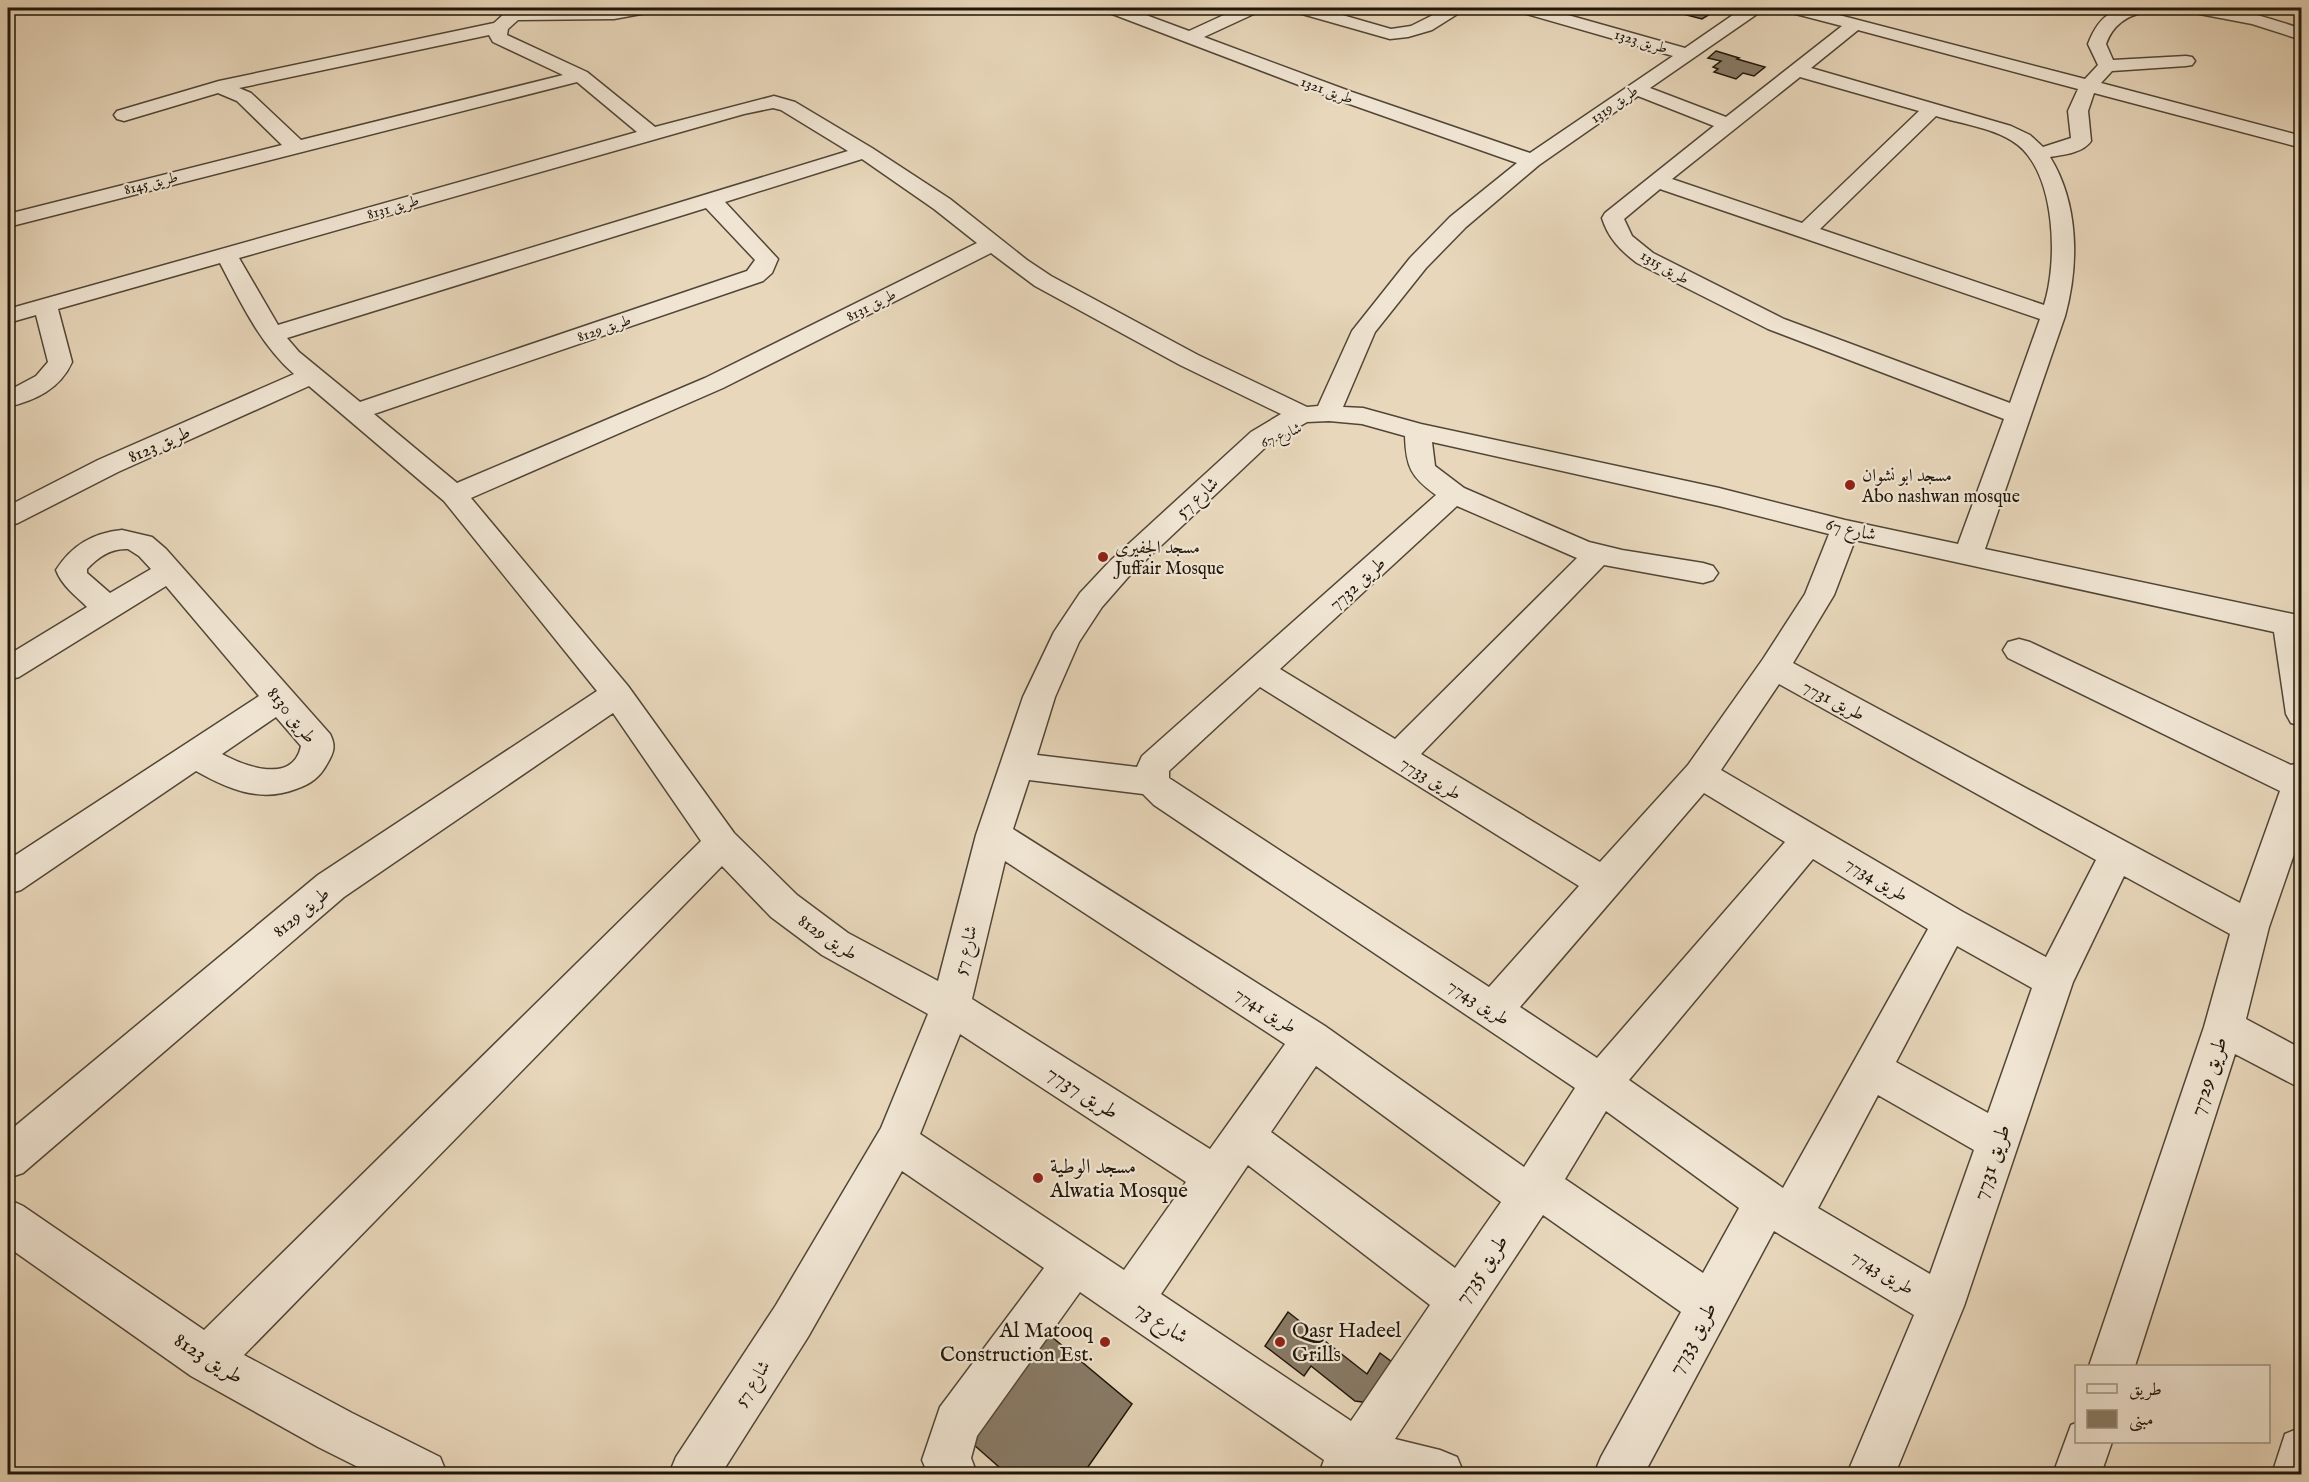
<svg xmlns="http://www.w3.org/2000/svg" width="2309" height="1482" viewBox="0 0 2309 1482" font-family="'IM FELL English',Amiri,serif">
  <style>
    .building { fill: #887a66; stroke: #1f160a; stroke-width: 1.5 }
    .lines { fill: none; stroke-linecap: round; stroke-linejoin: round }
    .street-casing { stroke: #514636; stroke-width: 3 }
    .street { fill: #f0e5d3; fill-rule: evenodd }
    .poi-dot { fill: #8f2418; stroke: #f0e5d3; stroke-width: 2 }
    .labels { text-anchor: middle; stroke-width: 4.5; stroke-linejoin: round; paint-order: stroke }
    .far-street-label { font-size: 15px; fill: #1f160a; stroke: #f0e5d3 }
    .street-label { font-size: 18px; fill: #1f160a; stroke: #f0e5d3 }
    .poi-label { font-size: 18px; fill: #1f160a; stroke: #f0e5d3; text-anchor: start }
    .near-street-label { font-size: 21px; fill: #1f160a; stroke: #f0e5d3 }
    .near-poi-label { font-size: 21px; fill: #1f160a; stroke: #f0e5d3; text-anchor: start }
  </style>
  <rect width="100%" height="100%" fill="#e8d7bb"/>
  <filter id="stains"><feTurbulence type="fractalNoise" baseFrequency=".00333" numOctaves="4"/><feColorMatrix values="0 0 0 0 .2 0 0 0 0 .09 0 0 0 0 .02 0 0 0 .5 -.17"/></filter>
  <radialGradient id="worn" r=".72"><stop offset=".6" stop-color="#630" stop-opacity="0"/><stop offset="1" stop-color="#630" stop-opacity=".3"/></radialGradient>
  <!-- building -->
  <g class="building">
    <path d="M1660,8H1720L1702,19Z"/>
    <path d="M1716,51L1739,58L1737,59L1765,67L1754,76L1743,73L1736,79L1714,72L1718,69L1713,67L1721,61L1708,58Z"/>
    <path d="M1288,1312L1367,1374L1380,1353L1396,1365L1369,1403L1355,1401L1311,1366L1304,1376L1265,1346Z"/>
    <path d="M1046,1332L1132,1404L1083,1474H1007L965,1437Z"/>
  </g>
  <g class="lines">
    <defs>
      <g id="street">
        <path d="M505,8H522V10L654,8L652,12L614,19L518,20L508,29L507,35L587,72L655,127L774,96L795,102L872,148L950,199L1027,260L1051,276L1198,355L1307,407L1318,406L1352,331L1410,258L1450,217L1517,163L1338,100L1107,12L1105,8H1127L1189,31L1239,8H1260L1258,12L1204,37L1352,92L1530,153L1673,56L1520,12L1518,8H1543L1685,48L1743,8H1762L1760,12L1650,88L1726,117L1842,26L1788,12L1786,8H1812L2085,79L2098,65L2088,44C2101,11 2115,8 2147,8L2145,12C2126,16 2113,25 2106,44L2113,60L2186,56L2192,57L2195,61L2192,65L2186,66L2112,71L2101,83L2302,136V148L2094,93L2088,111L2091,141C2083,153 2063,155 2050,157C2079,204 2079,265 2065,316L1985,549L2302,616V726L2291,723L2286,714L2274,632L1855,540L1834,595L1793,663L2240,903L2280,791L2008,658L2003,650L2008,642L2019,639L2030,642L2291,765L2302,762V831L2269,927L2246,1019L2302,1049V1089L2235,1054L2135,1366H2089L2204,1027L2230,934L2124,876L2073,982L1964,1306L1895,1474H1847L1914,1315L1774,1231L1644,1474H1594L1601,1457L1681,1312L1543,1215L1395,1439L1440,1450L1457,1457L1464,1474H1319L1324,1460L1080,1292L977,1436L971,1458L977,1474H928L922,1460L940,1407L1044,1268L902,1171L808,1337L721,1474H669L676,1457L776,1305L881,1128L928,1014L822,955L771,917L722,866L244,1355L352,1413L440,1457L447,1474H372L318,1447L191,1376L8,1247V1199L23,1206L204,1330L701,841L613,713L344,897L23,1173L8,1178V1132L318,875L597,691L444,501L309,386L118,472L18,523L8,526V506L98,460L294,374C260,344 241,303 220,263L58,309L72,362C60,389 36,400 8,407V391L36,376L48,362L36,315L8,323V309L637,132L577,82L8,227V214L282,145L237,101L218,93L124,121L117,119L114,115L117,111L219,81L494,23L505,13ZM1858,30L2078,89L2068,111L2071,138L2043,147L2030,135L2011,126L1811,68ZM489,35L493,42L563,75L301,140L251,93L239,88ZM1800,77L1919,111L1802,223L1672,179ZM1638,96L1714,126L1605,213L1602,218C1608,238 1621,251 1637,263L1768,329L2004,419L1958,544L1845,520L1719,488L1421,424L1363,408L1343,407L1375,332L1426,268L1466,227L1539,165ZM773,108L781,110L848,151L278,325L239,258L744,114ZM1936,116C1961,124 1997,128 2018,145C2056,176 2058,262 2044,305L1820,229ZM862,159L934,209L977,243L705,378L457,483L374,414L763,281L772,273L778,259L725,202ZM1660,189L2040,319L2010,403L1784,319L1653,253L1632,236L1624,219ZM706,208L755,260L747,271L360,402L299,352L287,338ZM991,253L1035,286L1180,365L1281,414L1251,432L1110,561L1080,593L1054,632L1023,697L976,835L938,981L848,933L797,895L734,833L628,686L471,498L723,388ZM1329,421L1362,424L1405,436C1406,467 1411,477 1436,495L1142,756L1137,767L1037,755L1055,697L1079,642L1102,607L1130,575L1269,444L1307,422ZM1432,442L1719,506L1829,534L1805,594L1763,659L1688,765L1600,862L1421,754L1604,565L1703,583L1713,580L1718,573L1713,566L1703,563L1622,550L1589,542L1464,488L1435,466ZM1457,506L1577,558L1395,739L1280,669ZM1779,684L2096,860L2046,957L1963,912L1721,770ZM1260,687L1579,886L1489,987L1169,778V771ZM1029,780L1143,794L1154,805L1575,1088L1524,1167L1325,1026L1013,829ZM1704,793L1785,842L1597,1058L1520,1007ZM1813,859L1928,929L1783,1188L1629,1080ZM1005,861L1285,1044L1210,1149L972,999ZM1957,946L2032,988L1988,1113L1896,1062ZM960,1034L1186,1182L1124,1270L920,1134ZM1316,1066L1501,1202L1455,1268L1271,1132ZM1878,1095L1974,1150L1930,1274L1818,1208ZM1606,1111L1739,1208L1703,1273L1565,1179ZM1248,1165L1430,1305L1351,1421L1161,1294Z"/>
        <path d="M1292,8H1318L1391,29L1411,26L1447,8H1467L1432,30L1408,37L1390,39L1295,12Z"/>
        <path d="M2186,8C2226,4 2264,16 2302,29V40L2252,24L2189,12Z"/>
        <path d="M122,530L152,537L166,549L330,734C336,746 334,752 327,764C320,777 311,784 296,789C260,803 228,789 196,771L21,890L8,894V860L259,696L166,586L19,677L8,680V655L87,607C75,595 62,586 56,570C72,545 93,533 122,530ZM128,549L139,556L151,569L110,593L87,573V569C98,557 111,548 128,549ZM276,717L301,746C293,785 244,766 222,754Z"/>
        <path d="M2076,1423V1442H2112L2101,1474H2053L2071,1425Z"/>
        <path d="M2302,1427V1474H2272L2285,1434Z"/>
      </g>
    </defs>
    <!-- street casing -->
    <use href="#street" class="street-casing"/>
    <!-- street -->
    <use href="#street" class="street"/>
  </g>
  <!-- markers -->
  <g class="poi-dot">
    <circle cx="1850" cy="485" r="6"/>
    <circle cx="1103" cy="557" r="6"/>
    <circle cx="1038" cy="1178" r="6"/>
    <circle cx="1105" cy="1342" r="6"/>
    <circle cx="1280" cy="1342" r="6"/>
  </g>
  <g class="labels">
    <!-- far-street labels -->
    <g class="far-street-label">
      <text transform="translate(1641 41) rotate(16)" y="5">طريق 1323</text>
      <text transform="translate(1327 90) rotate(20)" y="5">طريق 1321</text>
      <text transform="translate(1614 104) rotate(-35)" y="5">طريق 1319</text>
      <text transform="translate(151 183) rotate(-14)" y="5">طريق 8145</text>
      <text transform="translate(393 207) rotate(-16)" y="5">طريق 8131</text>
      <text transform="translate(1665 267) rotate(30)" y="5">طريق 1315</text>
      <text transform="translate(871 305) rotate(-27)" y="5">طريق 8131</text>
      <text transform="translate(604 328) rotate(-19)" y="5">طريق 8129</text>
      <text transform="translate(1281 435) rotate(-22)" y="5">شارع 67</text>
    </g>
    <!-- street labels -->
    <g class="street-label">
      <text transform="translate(159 444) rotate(-24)" y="6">طريق 8123</text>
      <text transform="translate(1197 497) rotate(-43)" y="6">شارع 57</text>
      <text transform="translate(1851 529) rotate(13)" y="6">شارع 67</text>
      <text transform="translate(1357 583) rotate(-42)" y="6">طريق 7732</text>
      <text transform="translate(1834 700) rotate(28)" y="6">طريق 7731</text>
      <text transform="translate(292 715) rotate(51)" y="6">طريق 8130</text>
      <text transform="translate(1431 778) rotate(31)" y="6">طريق 7733</text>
      <text transform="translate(1877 879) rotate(31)" y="6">طريق 7734</text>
      <text transform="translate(301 912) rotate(-40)" y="6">طريق 8129</text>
      <text transform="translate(828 937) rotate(34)" y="6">طريق 8129</text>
      <text transform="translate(965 950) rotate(-76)" y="6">شارع 57</text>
      <text transform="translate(1479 1002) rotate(33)" y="6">طريق 7743</text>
      <text transform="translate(1266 1010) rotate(33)" y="6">طريق 7741</text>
      <text transform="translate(1883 1272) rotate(31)" y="6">طريق 7743</text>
      <text transform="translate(752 1383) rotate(-57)" y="6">شارع 57</text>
    </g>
    <!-- poi labels -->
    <g class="poi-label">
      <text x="1862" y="481">مسجد ابو نشوان<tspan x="1862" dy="21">Abo nashwan mosque</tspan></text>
      <text x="1115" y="553">مسجد الجفيري<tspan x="1115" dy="21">Juffair Mosque</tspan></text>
    </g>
    <!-- near-street labels -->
    <g class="near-street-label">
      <text transform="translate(2208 1076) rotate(-72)" y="7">طريق 7729</text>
      <text transform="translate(1083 1092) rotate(33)" y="7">طريق 7737</text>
      <text transform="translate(1991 1162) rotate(-71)" y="7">طريق 7731</text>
      <text transform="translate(1481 1269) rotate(-56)" y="7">طريق 7735</text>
      <text transform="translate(1162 1322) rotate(34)" y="7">شارع 73</text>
      <text transform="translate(1692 1338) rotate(-61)" y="7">طريق 7733</text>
      <text transform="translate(209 1358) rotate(32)" y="7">طريق 8123</text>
    </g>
    <!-- near-poi labels -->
    <g class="near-poi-label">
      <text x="1050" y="1173">مسجد الوطية<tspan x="1050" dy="24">Alwatia Mosque</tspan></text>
      <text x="1093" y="1337" text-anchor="end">Al Matooq<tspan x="1093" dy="24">Construction Est.</tspan></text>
      <text x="1292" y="1337">Qasr Hadeel<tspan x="1292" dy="24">Grills</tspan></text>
    </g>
  </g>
  <!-- margin -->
  <rect width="2309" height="1482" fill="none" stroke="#e8d7bb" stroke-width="30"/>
  <rect x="9" y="9" width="2291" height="1464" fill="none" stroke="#1f160a" stroke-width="3"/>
  <rect x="15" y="15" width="2279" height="1452" fill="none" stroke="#1f160a" stroke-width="1.5"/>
  <!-- legend -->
  <rect x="2075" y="1365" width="195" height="78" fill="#f0e5d3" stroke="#9c9283" stroke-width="1.5"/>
  <rect x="2087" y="1384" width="30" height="9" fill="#f0e5d3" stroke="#9c9283" stroke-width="1.5"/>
  <text x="2129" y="1395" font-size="18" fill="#1f160a">طريق</text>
  <rect x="2087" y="1410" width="30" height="18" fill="#887a66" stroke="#9c9283" stroke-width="1.5"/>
  <text x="2129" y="1425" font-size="18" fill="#1f160a">مبنى</text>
  <rect width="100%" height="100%" filter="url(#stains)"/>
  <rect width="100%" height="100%" fill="url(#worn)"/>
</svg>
